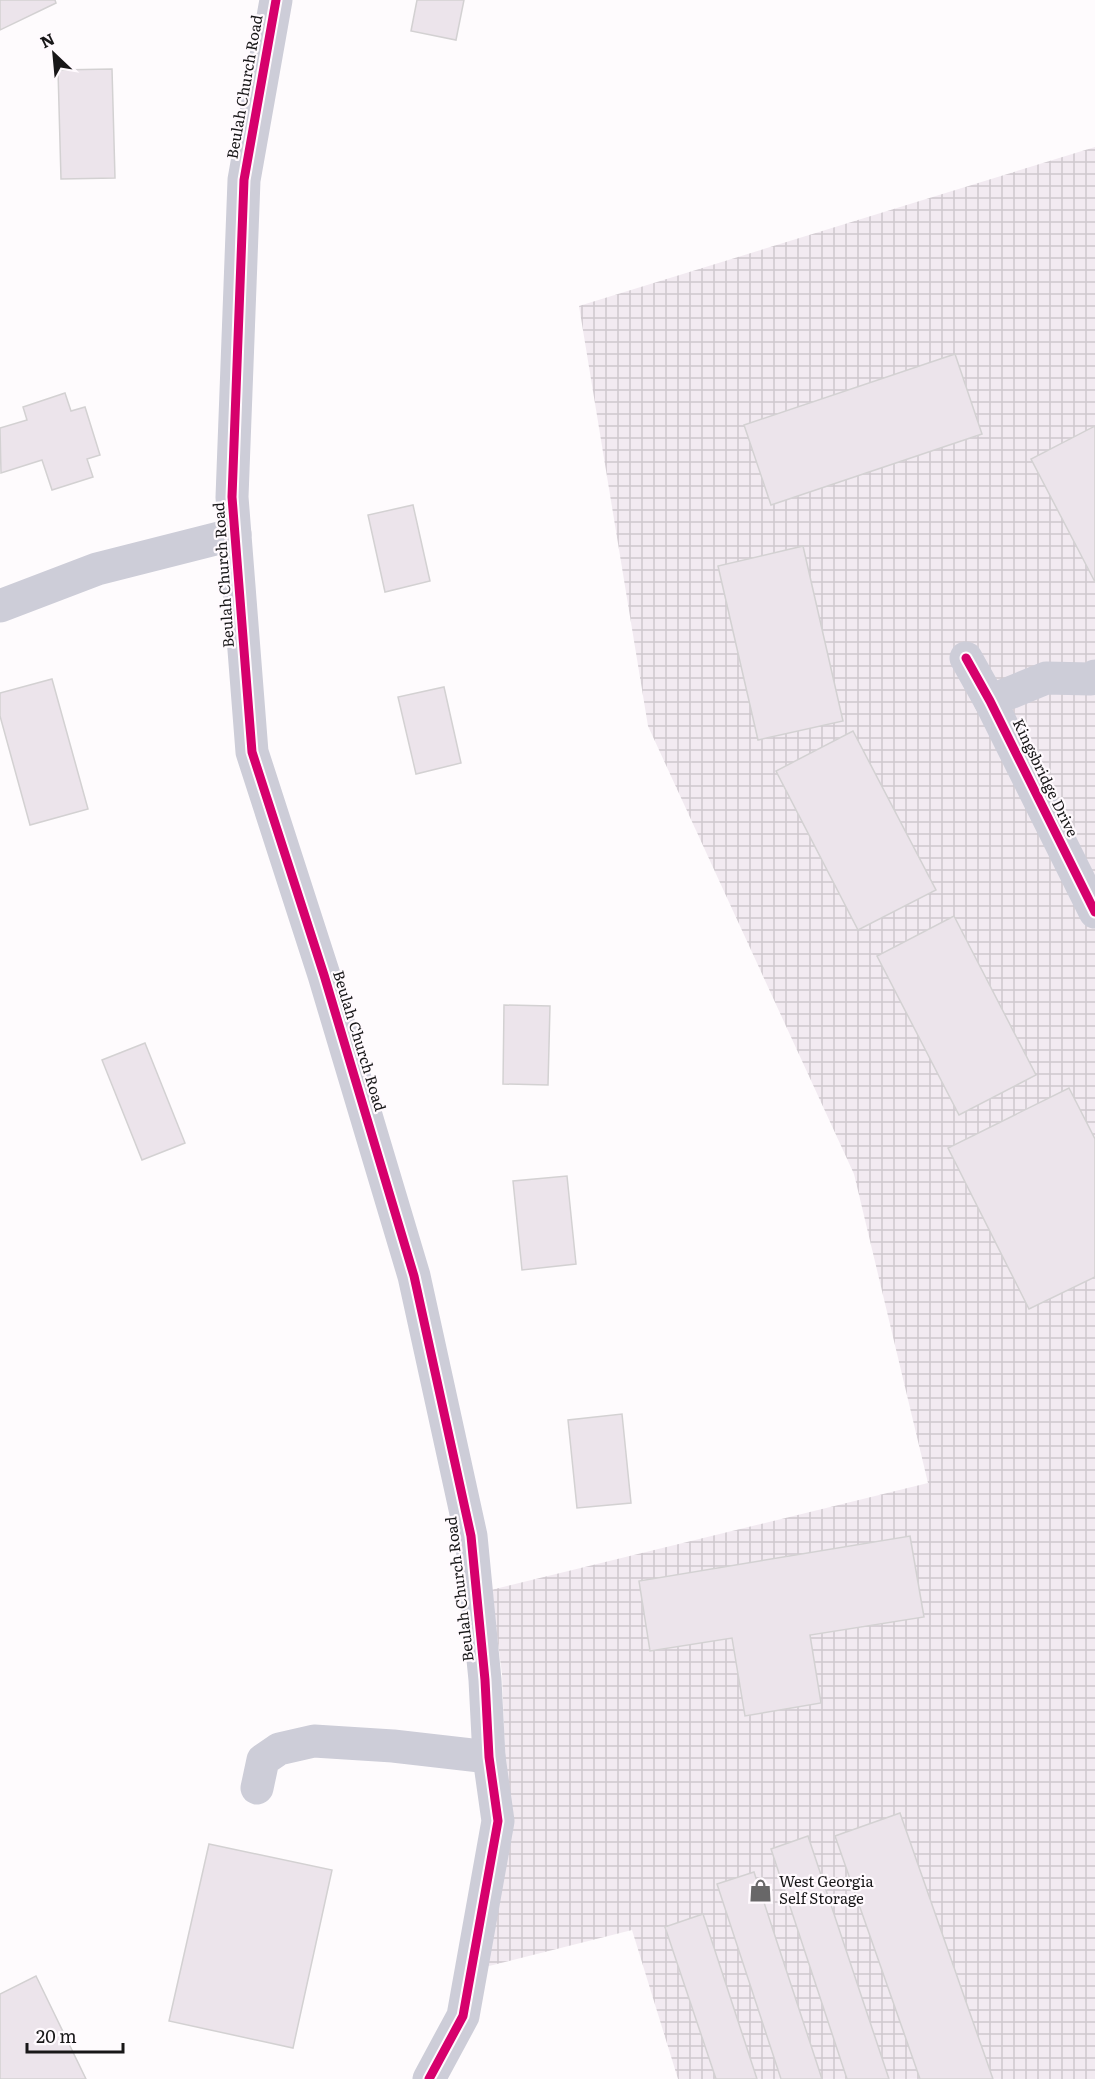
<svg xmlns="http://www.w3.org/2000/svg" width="1095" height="2079" viewBox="0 0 1095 2079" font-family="Literata,serif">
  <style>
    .industrial { fill: url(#industrial-grid) }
    .building { fill: #ece4eb; stroke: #d3d1d2; stroke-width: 1.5 }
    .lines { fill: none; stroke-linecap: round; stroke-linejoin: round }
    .minor { stroke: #cdcdd8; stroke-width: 33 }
    .cycleway-casing { stroke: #fffafe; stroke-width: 13 }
    .cycleway { stroke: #d6006c; stroke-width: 9 }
    .labels { text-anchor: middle; stroke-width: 4.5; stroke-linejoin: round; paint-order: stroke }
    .street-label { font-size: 15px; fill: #181718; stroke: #fffafe }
    .poi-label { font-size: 15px; fill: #181718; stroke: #fffafe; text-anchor: start }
  </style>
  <defs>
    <pattern id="industrial-grid" width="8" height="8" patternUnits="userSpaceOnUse" patternTransform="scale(1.5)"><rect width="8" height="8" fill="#f2eaf1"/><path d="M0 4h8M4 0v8" fill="none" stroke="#cfc8ce"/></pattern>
  </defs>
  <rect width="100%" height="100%" fill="#fefbfd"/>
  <!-- industrial -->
  <path class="industrial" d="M1095,147V2079H678L632,1930L485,1967L505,1758L502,1674L491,1590L928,1483L854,1174L648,726L579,306Z"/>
  <!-- building -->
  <g class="building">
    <path d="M0,0H55L56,3L0,30Z"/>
    <path d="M417,0H464L456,40L411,31Z"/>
    <path d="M112,69L115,178L61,179L58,70Z"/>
    <path d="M955,354L982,434L771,505L744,425Z"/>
    <path d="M65,393L71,411L85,407L100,455L87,459L93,477L52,490L42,460L1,473L0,428L27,420L23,407Z"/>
    <path d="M1095,426V582L1031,459Z"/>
    <path d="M413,505L430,581L385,592L368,515Z"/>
    <path d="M803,546L843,721L758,740L718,566Z"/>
    <path d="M52,679L88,809L30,825L0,716V693Z"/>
    <path d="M444,687L461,763L416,774L398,697Z"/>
    <path d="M853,731L936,890L858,930L776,771Z"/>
    <path d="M954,916L1036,1075L959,1115L877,956Z"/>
    <path d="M504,1005L550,1006L548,1085L503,1084Z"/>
    <path d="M145,1043L185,1143L142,1160L102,1060Z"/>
    <path d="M1069,1088L1095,1139V1277L1029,1309L948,1148Z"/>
    <path d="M567,1176L576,1264L522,1270L513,1181Z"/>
    <path d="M622,1414L631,1503L577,1508L568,1420Z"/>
    <path d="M910,1536L924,1617L810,1635L821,1703L745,1716L732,1638L650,1651L639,1581Z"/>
    <path d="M900,1813L993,2079H920L835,1836Z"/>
    <path d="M808,1836L889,2079H847L771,1849Z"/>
    <path d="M209,1844L332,1870L293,2048L169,2021Z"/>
    <path d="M754,1872L822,2079H781L717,1884Z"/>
    <path d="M703,1914L757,2079H716L665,1927Z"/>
    <path d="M36,1976L86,2079H0V1994Z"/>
  </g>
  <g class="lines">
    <!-- minor -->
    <g class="minor">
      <path d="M276,0L244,180L232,497L252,752L324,975L414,1276L471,1536L485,1680L489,1757L498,1821L463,2016L429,2079"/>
      <path d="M0,606L97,569L235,534"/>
      <path d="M966,658L990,701L1095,912"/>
      <path d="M990,701L1046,678L1091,679L1095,676"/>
      <path d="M257,1788L263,1760L279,1749L314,1741L393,1746L489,1757"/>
    </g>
    <defs>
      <g id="cycleway">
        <path d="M276,0L244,180L232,497L252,752L324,975L414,1276L471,1536L485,1680L489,1757L498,1821L463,2016L429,2079"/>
        <path d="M966,658L990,701L1095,912"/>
      </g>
    </defs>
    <!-- cycleway casing -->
    <use href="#cycleway" class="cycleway-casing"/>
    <!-- cycleway -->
    <use href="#cycleway" class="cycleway"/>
  </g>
  <!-- icons -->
  <defs>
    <symbol id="shop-bare" viewBox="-9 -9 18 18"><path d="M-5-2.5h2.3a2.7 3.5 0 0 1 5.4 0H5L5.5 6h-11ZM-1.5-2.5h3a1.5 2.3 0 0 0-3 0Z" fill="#686768" stroke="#fffafe" stroke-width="2.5" paint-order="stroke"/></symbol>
  </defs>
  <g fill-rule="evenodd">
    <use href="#shop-bare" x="744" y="1874" width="33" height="33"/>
  </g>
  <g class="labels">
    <!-- street labels -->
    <g class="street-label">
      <text transform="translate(245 87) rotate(-80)" y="5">Beulah Church Road</text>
      <text transform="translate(224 575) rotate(-94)" y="5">Beulah Church Road</text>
      <text transform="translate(1045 778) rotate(64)" y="5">Kingsbridge Drive</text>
      <text transform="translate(359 1041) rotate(73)" y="5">Beulah Church Road</text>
      <text transform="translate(460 1589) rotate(-97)" y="5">Beulah Church Road</text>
    </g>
    <!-- poi labels -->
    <g class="poi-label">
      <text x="779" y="1887">West Georgia<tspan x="779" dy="17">Self Storage</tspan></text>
    </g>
  </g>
  <!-- north arrow -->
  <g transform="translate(54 54) rotate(334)" stroke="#fffafe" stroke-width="4.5" paint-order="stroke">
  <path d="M0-4.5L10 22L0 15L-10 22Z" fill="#181718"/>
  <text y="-9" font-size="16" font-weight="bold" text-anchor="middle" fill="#181718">N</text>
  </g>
  <!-- scale -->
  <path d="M27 2043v9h96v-9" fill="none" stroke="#181718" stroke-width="3"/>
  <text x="36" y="2043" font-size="18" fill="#181718" stroke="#fffafe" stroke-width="4.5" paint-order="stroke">20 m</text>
</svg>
